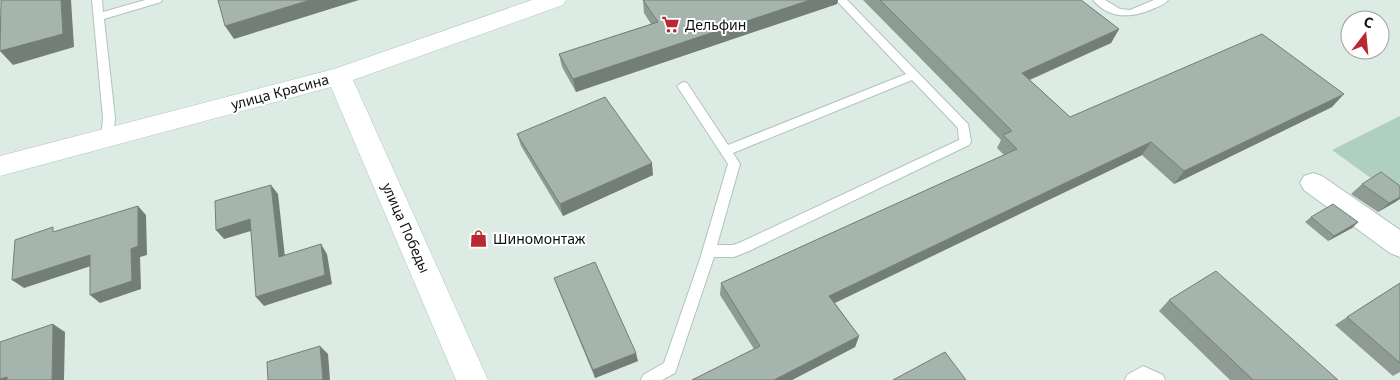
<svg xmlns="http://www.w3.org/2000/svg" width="1400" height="380" viewBox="0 0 1400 380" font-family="'Noto Sans',sans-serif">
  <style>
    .green { fill: #afcfc0 }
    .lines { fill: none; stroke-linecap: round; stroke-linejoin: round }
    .lane-casing { stroke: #b3c2ba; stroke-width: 2 }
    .street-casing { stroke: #b3c2ba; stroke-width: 2 }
    .secondary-casing { stroke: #b3c2ba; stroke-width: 1 }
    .lane { fill: #fff; fill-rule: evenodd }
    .street { fill: #fff; fill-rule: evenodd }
    .secondary { fill: #fff; fill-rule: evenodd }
    .wall { fill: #8e9b95 }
    .shaded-wall { fill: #747e79 }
    .building { fill: #a5b4ad; stroke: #747e79 }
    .labels { text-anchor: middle; stroke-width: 4; stroke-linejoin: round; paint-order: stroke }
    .poi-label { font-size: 14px; fill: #0e1311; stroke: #fff; text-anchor: start }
    .street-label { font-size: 14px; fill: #0e1311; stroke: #fff }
  </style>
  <rect width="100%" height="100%" fill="#dcebe3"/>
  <!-- green -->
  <path class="green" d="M1400,116V199L1332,150Z"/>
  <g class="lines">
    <defs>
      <g id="lane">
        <path d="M92,0H102L103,12L145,0H162L161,2L104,19L115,118L113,138L107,143L101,138L103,118Z"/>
        <path d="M836,0H847L968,124L971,142L969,145L749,251L734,257H714L675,373L662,380H641L643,375L664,363L700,259L728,164L677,86L683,82L687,83L728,145L906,74ZM912,80L958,128L959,140L739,243L733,245H717L740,164L733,153Z"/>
        <path d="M1093,0H1105L1120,9L1130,10L1154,0H1168C1165,4 1160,6 1155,8C1133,18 1110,20 1093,0Z"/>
        <path d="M1143,366L1163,375L1165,380H1125L1127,375Z"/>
      </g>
      <path id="street" d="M1313,173L1322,176L1400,230V257L1390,253L1304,190L1300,183L1304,176Z"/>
      <path id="secondary" d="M532,0H566L563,5L353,80L488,380H456L331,87L0,176V156L334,69Z"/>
    </defs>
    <!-- lane casing -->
    <use href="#lane" class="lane-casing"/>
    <!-- street casing -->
    <use href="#street" class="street-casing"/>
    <!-- secondary casing -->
    <use href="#secondary" class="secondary-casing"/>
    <!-- lane -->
    <use href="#lane" class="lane"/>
    <!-- street -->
    <use href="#street" class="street"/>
    <!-- secondary -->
    <use href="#secondary" class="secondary"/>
  </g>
  <!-- wall -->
  <g class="wall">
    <path d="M643,0H838L837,4L576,92L562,67L559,54L651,24L644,13Z"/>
    <path d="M863,0H1081L1119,29L1111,43L1030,80L1070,117L1332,107L1174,184L1142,155L835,303L859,336L855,347L792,380H692L754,349L720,295L721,283L1004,155L997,148L1001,140Z"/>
    <path d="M517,134L653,175L563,216L521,146Z"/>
    <path d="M1362,184L1397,201L1378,212L1351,194Z"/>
    <path d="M1311,217L1358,222L1352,228L1328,241L1305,222Z"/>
    <path d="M554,278L638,361L595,378L557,286Z"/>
    <path d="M1400,283V372L1393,376L1335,325L1347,317Z"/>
    <path d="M1169,300L1338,380H1230L1159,311Z"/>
  </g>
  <!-- shaded-wall -->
  <g class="shaded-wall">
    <path d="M61,0H71L74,47L13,65L0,51Z"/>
    <path d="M310,0H359L234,39L225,26Z"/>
    <path d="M810,0H838L837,4L576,92L573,79Z"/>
    <path d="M1119,29L1111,43L1015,86L1022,73Z"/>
    <path d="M1344,94L1332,107L1174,184L1184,171Z"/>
    <path d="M1151,142L1142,155L826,307L829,296Z"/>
    <path d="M652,163L653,175L563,216L560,204Z"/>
    <path d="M271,185L278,194L286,266L279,257Z"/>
    <path d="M1400,197V199L1397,201L1378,212L1389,203Z"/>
    <path d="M138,206L146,215L147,255L140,257L141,289L100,303L90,295Z"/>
    <path d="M250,219L258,229L224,239L216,230Z"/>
    <path d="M1358,222L1352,228L1328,241L1334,236Z"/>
    <path d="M321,244L327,254L332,284L264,306L256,297Z"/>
    <path d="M90,255L100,263L24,288L12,280Z"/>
    <path d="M53,324L65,332L64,380H52Z"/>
    <path d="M859,336L855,347L792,380H774Z"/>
    <path d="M320,346L328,354L330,380H323Z"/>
    <path d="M636,353L638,361L595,378L593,370Z"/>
    <path d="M7,377L12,380H0V379Z"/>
  </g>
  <!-- building -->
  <g class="building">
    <path d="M1,0H61L63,34L0,51Z"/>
    <path d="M218,0H310L225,26Z"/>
    <path d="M643,0H810L573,79L559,54L658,22Z"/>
    <path d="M880,0H1081L1119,29L1022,73L1070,117L1262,34L1344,94L1184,171L1151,142L829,296L859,336L774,380H692L760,346L721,283L1017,149L1003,135L1012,131Z"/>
    <path d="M605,97L652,163L560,204L517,134Z"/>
    <path d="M1381,172L1400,186V197L1389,203L1362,184Z"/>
    <path d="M271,185L279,257L321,244L325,275L256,297L250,219L216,230L215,201Z"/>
    <path d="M1333,204L1358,222L1334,236L1311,217Z"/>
    <path d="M138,206V246L131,249L132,281L90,295V255L12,280L15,240L53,227V232Z"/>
    <path d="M595,262L636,353L593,370L554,278Z"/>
    <path d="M1216,271L1338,380H1253L1169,300Z"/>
    <path d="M1400,283V363L1347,317Z"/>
    <path d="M53,324L52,380H7V377L0,379V342Z"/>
    <path d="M320,346L323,380H268L267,362Z"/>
    <path d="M945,352L966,380H893Z"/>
  </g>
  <!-- icons -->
  <defs>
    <symbol id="supermarket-bare" viewBox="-9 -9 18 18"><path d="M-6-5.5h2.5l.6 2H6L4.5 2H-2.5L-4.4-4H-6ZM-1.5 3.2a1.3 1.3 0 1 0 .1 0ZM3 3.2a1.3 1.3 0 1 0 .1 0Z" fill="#ba2933" stroke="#fff" stroke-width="2.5" paint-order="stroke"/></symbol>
    <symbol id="shop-bare" viewBox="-9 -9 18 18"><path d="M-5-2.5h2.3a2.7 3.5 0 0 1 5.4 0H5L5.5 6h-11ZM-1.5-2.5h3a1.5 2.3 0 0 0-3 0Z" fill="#ba2933" stroke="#fff" stroke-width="2.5" paint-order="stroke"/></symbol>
  </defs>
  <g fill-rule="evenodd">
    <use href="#supermarket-bare" x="658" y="12" width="25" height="25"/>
    <use href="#shop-bare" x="466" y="226" width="25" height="25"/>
  </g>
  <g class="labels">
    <!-- poi labels -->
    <g class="poi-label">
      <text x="685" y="30">Дельфин</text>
      <text x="493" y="244">Шиномонтаж</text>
    </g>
    <!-- street labels -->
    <g class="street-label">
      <text transform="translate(280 92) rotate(-15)" y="5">улица Красина</text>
      <text transform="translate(406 228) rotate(66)" y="5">улица Победы</text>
    </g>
  </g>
  <!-- north arrow -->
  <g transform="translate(1365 35) rotate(16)"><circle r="24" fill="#ffffff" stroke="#9fa1a0"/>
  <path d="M0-4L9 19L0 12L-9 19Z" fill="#ba2933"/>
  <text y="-8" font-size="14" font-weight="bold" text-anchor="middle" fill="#0e1311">С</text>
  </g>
</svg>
